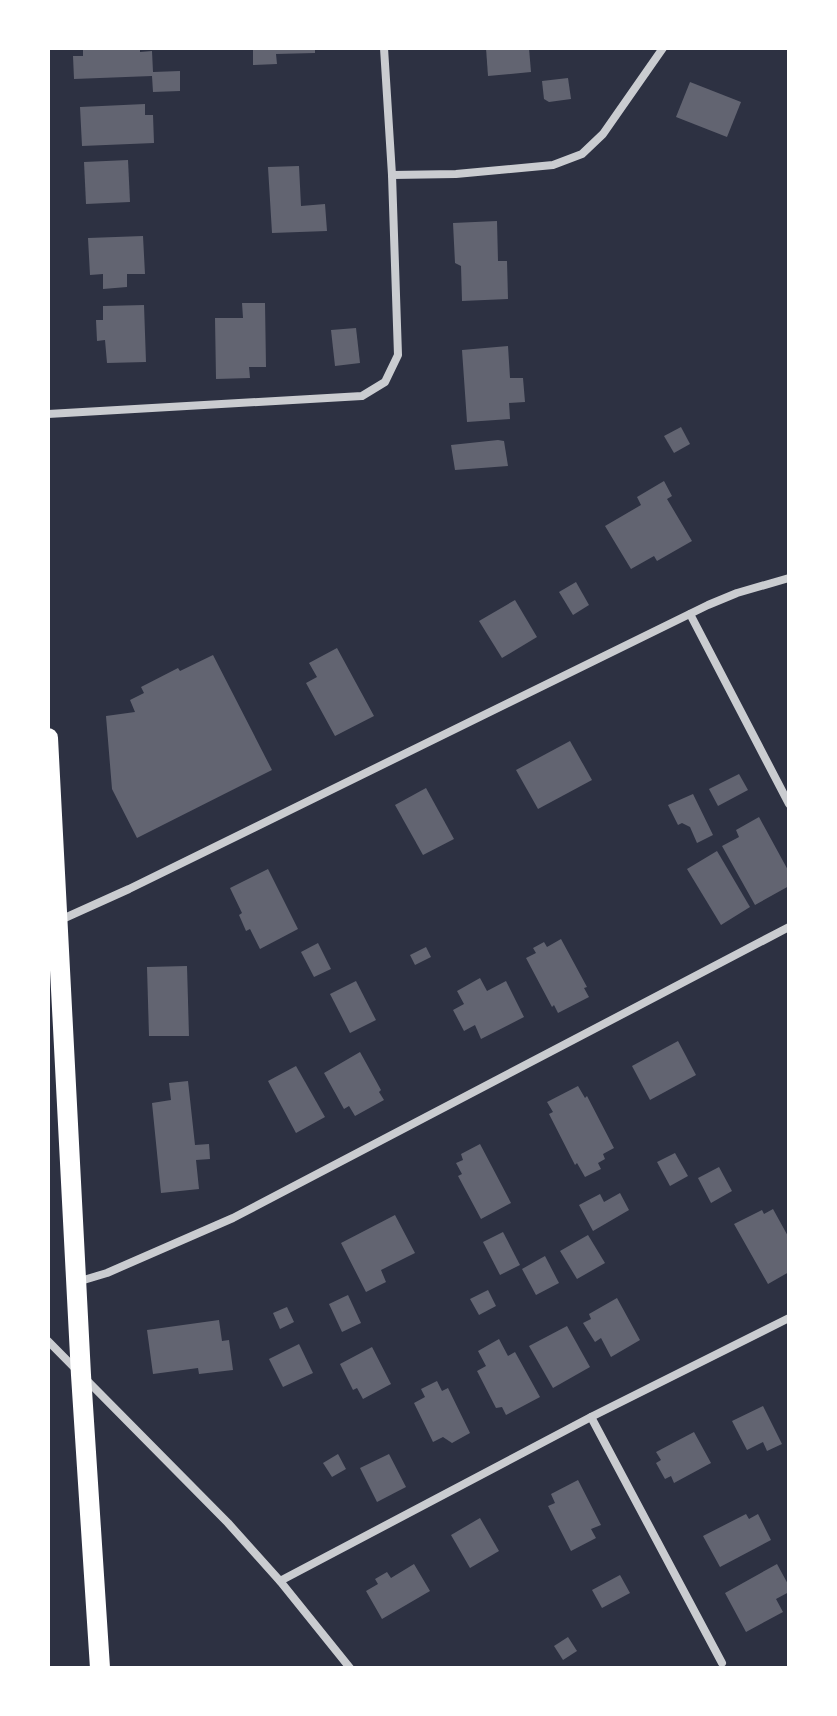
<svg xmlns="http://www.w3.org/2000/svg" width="837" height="1716" viewBox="0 0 837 1716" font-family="'Sofia Sans Condensed',sans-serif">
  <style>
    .building { fill: #626471 }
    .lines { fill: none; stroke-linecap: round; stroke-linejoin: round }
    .minor { stroke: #caccd0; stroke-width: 8 }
    .primary { stroke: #fff; stroke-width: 20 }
  </style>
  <rect width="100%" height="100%" fill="#2d3142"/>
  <!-- building -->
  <g class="building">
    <path d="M83,48H140V52L152,51L153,72L180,71V91L153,92L152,76L74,79L73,56H83Z"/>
    <path d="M253,48H315V53L276,54L277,64L253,65Z"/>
    <path d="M486,48H529L531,72L488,76Z"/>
    <path d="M568,78L571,99L549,102L544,99L542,81Z"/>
    <path d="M690,82L741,102L727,137L676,117Z"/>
    <path d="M145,104V115H153L154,143L82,146L80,107Z"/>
    <path d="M128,160L130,202L86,204L84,162Z"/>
    <path d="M299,166L301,206L325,204L327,231L272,233L268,167Z"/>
    <path d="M497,221L498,261H507L508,299L462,301L461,266L455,263L453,223Z"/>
    <path d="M143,236L145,274H127V287L103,289V274L90,275L88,238Z"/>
    <path d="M242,303H265L266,367H249L250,378L216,379L215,318H243Z"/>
    <path d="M144,305L146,362L107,363L105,340L97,341L96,320H103V306Z"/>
    <path d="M356,328L360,363L335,366L331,330Z"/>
    <path d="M508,346L510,378H523L525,402L509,403L510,419L467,422L462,350Z"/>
    <path d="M681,427L690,444L674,453L664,436Z"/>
    <path d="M498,440L504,441L508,466L455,470L451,445Z"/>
    <path d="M664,481L672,496L667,499L692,541L657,561L654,556L631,569L605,526L641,505L637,497Z"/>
    <path d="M576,582L589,605L573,615L559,592Z"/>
    <path d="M515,600L537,637L502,658L479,621Z"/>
    <path d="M337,648L374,716L335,736L306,683L317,677L309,663Z"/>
    <path d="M213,655L272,770L137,838L112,789L106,716L135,712L130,700L144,693L141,687L178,668L180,671Z"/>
    <path d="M570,741L592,780L538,809L516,770Z"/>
    <path d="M739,774L748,790L718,806L709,789Z"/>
    <path d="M426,788L454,839L423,855L395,805Z"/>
    <path d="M693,794L713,835L697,843L690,827L682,823L678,825L668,805Z"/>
    <path d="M759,817L789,872V886L755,905L722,846L739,837L736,830Z"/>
    <path d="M717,851L750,907L721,925L687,869Z"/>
    <path d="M268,869L298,929L260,949L250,929L246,931L239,915L242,913L230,888Z"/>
    <path d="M561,939L587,987L584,988L589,997L558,1013L554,1005L552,1007L526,958L536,953L533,948L544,942L547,947Z"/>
    <path d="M318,943L331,969L314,977L301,952Z"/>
    <path d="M426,947L431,957L415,965L410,955Z"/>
    <path d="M187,966L189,1036H149L147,967Z"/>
    <path d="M480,978L487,991L506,981L524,1017L481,1039L475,1025L464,1031L453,1010L464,1004L457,991Z"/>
    <path d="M356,981L376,1020L350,1033L330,994Z"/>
    <path d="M678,1041L696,1075L650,1100L632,1066Z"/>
    <path d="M360,1052L381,1090L379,1092L384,1100L355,1116L349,1106L344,1109L324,1073Z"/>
    <path d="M296,1066L325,1117L296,1133L268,1081Z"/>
    <path d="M188,1081L195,1145L209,1144L210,1159L196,1160L199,1189L161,1193L152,1103L171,1100L169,1083Z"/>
    <path d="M578,1086L585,1098L587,1096L614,1148L603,1154L605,1159L598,1163L601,1169L585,1177L577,1163L575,1165L549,1114L553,1112L547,1102Z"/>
    <path d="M480,1144L511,1203L481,1219L458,1176L462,1174L456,1163L463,1160L461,1154Z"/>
    <path d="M675,1153L688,1176L670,1186L657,1162Z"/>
    <path d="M719,1167L732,1191L711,1203L698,1178Z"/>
    <path d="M620,1193L629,1210L593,1231L579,1205L600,1194L604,1202Z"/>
    <path d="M773,1209L789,1238V1272L768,1284L734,1224L762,1210L764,1214Z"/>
    <path d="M395,1215L415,1253L381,1270L386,1282L366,1292L341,1243Z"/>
    <path d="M503,1232L520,1265L500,1275L483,1242Z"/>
    <path d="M588,1235L605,1263L577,1279L560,1251Z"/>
    <path d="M545,1256L559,1283L536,1295L522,1269Z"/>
    <path d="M488,1290L496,1306L479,1315L470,1299Z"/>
    <path d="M348,1295L361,1323L342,1332L329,1304Z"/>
    <path d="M617,1298L640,1340L611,1357L601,1338L595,1342L583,1323L591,1319L589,1314Z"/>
    <path d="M287,1307L294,1322L280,1329L273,1313Z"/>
    <path d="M219,1320L222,1341L229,1340L233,1370L199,1374L198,1368L153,1374L147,1330Z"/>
    <path d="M567,1326L590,1367L553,1388L529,1346Z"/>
    <path d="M499,1339L508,1356L515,1352L540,1397L506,1415L502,1407L496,1408L477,1371L486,1366L478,1351Z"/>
    <path d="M299,1344L313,1373L283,1387L269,1359Z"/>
    <path d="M372,1347L391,1384L363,1399L357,1388L353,1390L340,1364Z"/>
    <path d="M437,1381L442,1391L448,1388L470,1433L452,1443L443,1437L433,1442L414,1403L425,1397L421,1389Z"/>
    <path d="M763,1406L782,1444L767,1451L763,1442L747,1450L732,1421Z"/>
    <path d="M694,1432L711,1463L674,1483L671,1476L665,1479L656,1463L661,1460L656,1452Z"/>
    <path d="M338,1454L346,1469L332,1477L323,1463Z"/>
    <path d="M389,1454L406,1487L377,1502L360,1468Z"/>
    <path d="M578,1480L601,1525L591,1529L596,1538L571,1551L548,1506L555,1503L551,1494Z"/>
    <path d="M746,1514L749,1519L758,1514L771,1540L720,1567L703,1536Z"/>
    <path d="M480,1518L499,1551L470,1568L451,1535Z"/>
    <path d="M414,1564L430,1591L382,1619L366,1591L378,1584L375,1579L387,1572L391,1578Z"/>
    <path d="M777,1564L789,1586V1592L776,1599L783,1612L746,1632L725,1593Z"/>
    <path d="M620,1575L630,1593L602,1608L592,1590Z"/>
    <path d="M568,1637L577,1651L563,1660L554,1646Z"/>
  </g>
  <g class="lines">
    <!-- minor -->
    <g class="minor">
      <path d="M392,175L456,174L553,165L582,154L603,134L663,48"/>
      <path d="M48,414L362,396L385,382L398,355L392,175L384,48"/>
      <path d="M690,614L789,804"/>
      <path d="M58,921L129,889L708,605L737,593L789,578"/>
      <path d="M77,1282L107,1273L233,1218L789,927"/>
      <path d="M48,1341L228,1523L280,1581L350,1668"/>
      <path d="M591,1417L722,1663"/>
      <path d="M280,1581L591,1417L789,1318"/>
    </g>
    <!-- primary -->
    <path class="primary" d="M48,738L81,1375L100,1668"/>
  </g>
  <!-- border -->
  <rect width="837" height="1716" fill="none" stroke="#ffffff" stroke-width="100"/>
</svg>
